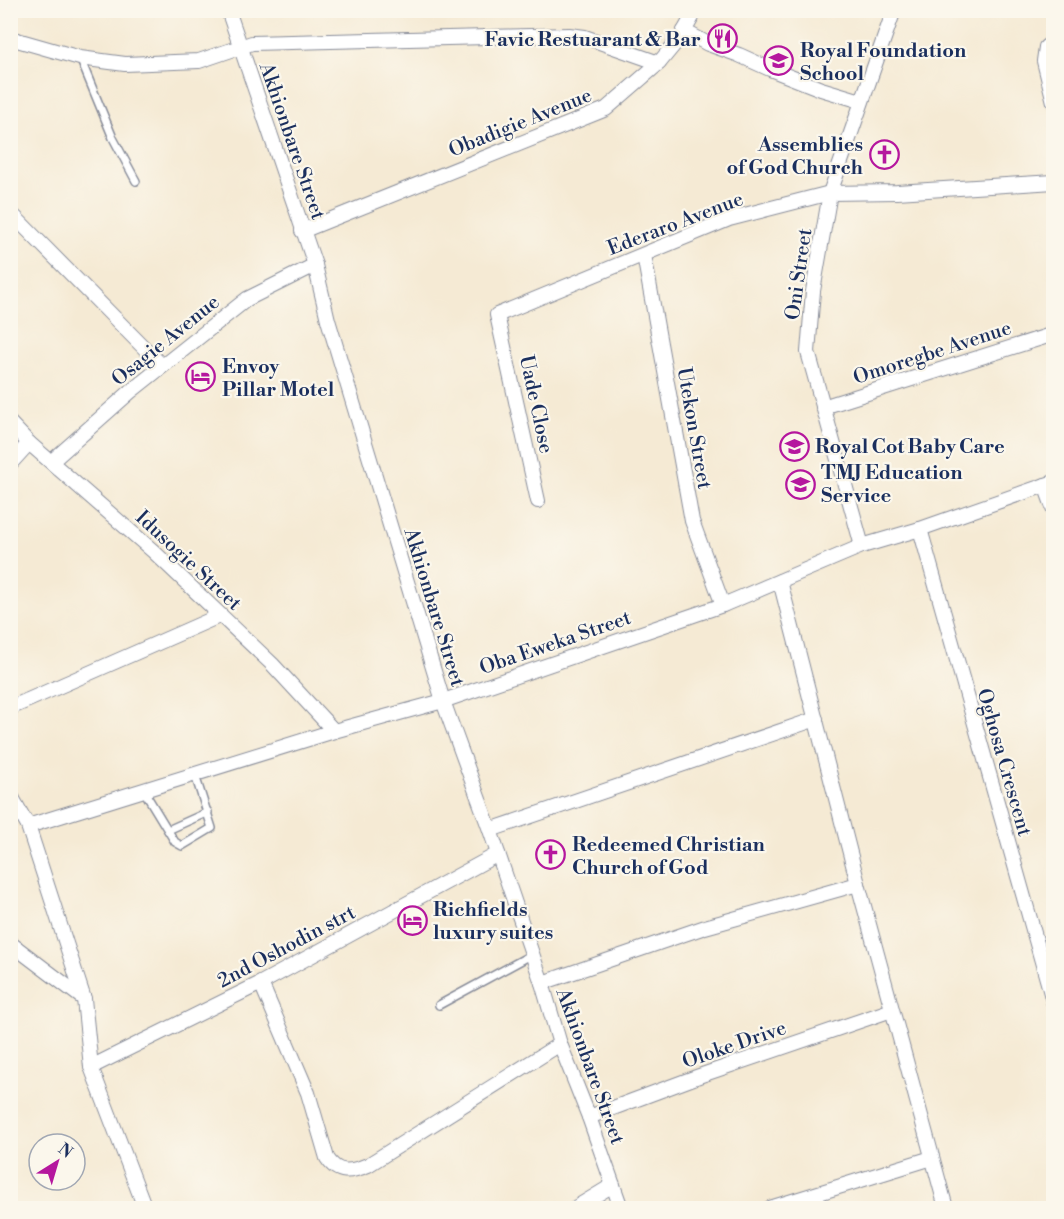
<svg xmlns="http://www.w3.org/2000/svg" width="1064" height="1219" viewBox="0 0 1064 1219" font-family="'Libre Bodoni',serif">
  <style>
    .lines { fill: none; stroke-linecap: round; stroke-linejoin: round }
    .service-casing { stroke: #888c99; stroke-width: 10 }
    .minor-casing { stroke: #888c99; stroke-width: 16 }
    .service { stroke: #fff; stroke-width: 7 }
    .minor { stroke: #fff; stroke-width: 14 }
    .labels { text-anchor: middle; stroke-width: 4.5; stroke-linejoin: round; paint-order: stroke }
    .poi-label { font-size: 20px; font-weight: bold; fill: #1b2f5e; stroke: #fbf7ec; text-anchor: start }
    .street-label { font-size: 20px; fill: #1b2f5e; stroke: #fbf7ec }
  </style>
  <rect width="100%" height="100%" fill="#fbf7ec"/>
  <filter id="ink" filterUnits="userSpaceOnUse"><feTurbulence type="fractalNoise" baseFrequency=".0167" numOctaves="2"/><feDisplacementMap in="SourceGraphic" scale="12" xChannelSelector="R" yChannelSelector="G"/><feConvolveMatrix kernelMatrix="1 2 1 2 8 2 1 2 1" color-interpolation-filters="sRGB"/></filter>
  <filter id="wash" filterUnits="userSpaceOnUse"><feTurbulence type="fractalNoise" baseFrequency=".008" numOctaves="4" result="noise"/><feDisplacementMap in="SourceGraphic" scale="24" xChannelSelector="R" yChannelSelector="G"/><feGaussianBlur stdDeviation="1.35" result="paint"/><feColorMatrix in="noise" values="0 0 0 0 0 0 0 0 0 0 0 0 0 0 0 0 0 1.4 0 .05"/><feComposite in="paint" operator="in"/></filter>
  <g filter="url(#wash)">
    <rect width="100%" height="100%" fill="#f5ead4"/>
  </g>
  <g filter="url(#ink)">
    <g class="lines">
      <defs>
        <g id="service">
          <path d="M80,58L113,138L136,181"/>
          <path d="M144,791L175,842L182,846L212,828L195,775"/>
          <path d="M168,830L208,812"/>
          <path d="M439,1005L531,955"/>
        </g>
        <g id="minor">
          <path d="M228,10L315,265L328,320L443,701L490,830L542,983L560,1044L589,1117L621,1208"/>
          <path d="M684,31L708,44L739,55L770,69L821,89L861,101"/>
          <path d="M10,38L80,58L125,64L199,61L252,43L569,35L585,37L659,63"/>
          <path d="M1054,41L1046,47L1044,61L1054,102"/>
          <path d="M10,212L162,366"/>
          <path d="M302,231L606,109L659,63L682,35L696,10"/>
          <path d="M644,255L692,521L723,605"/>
          <path d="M823,407L1054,334"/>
          <path d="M10,423L29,443L153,551L272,664L334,731"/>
          <path d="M51,462L130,392L247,299L315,265"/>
          <path d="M10,464L29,443"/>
          <path d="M1045,485L1054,510"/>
          <path d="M538,501L497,315L729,219L830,193L897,192L1054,182"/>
          <path d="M920,529L1054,1004"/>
          <path d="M862,546L808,352L813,291L830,193L894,10"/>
          <path d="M780,581L858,884L946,1208"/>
          <path d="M10,708L219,616L214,611"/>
          <path d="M10,794L28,826L84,999"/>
          <path d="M28,826L334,731L443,701L723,605L862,546L920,529L1054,482"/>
          <path d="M490,830L816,719"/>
          <path d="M10,943L84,999L91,1067L145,1208"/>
          <path d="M261,983L308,1093L327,1158C338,1175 351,1172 368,1165L560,1044"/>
          <path d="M542,983L705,927L858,884"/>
          <path d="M91,1067L261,983L498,854"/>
          <path d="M589,1117L699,1076L892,1010"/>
          <path d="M575,1208L613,1185"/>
          <path d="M770,1208L932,1158"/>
        </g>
      </defs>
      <!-- service casing -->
      <use href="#service" class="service-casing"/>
      <!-- minor casing -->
      <use href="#minor" class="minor-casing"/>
      <!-- service -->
      <use href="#service" class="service"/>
      <!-- minor -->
      <use href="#minor" class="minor"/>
    </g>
  </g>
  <!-- icons -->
  <defs>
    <symbol id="restaurant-ring" viewBox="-11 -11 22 22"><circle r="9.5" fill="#fbf7ec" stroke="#b5179e" stroke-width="1.5"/><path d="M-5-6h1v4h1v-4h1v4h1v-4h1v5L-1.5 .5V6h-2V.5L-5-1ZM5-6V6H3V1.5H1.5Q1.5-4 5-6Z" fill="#b5179e"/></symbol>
    <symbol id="school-ring" viewBox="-11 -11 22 22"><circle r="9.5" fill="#fbf7ec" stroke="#b5179e" stroke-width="1.5"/><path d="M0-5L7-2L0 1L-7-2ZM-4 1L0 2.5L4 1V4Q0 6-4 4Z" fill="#b5179e"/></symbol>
    <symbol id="church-ring" viewBox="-11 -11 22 22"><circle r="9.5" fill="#fbf7ec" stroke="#b5179e" stroke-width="1.5"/><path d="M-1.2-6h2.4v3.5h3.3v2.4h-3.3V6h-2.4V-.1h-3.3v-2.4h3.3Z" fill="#b5179e"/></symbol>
    <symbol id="hotel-ring" viewBox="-11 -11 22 22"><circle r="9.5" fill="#fbf7ec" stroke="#b5179e" stroke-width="1.5"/><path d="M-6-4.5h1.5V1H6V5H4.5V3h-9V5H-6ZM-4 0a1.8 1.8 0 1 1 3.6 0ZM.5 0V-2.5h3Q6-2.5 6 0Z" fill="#b5179e"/></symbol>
  </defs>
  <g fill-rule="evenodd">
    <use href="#restaurant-ring" x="706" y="22" width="33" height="33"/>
    <use href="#school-ring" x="762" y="44" width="33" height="33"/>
    <use href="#church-ring" x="868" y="138" width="33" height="33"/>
    <use href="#hotel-ring" x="184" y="360" width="33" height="33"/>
    <use href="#school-ring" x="778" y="430" width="33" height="33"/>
    <use href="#school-ring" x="784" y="468" width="33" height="33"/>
    <use href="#church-ring" x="534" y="838" width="33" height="33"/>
    <use href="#hotel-ring" x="396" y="904" width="33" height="33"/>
  </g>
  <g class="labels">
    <!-- poi labels -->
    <g class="poi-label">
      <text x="701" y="46" text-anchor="end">Favic Restuarant &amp; Bar</text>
      <text x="800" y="57">Royal Foundation<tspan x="800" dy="23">School</tspan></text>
      <text x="863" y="151" text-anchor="end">Assemblies<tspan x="863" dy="23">of God Church</tspan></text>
      <text x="222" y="373">Envoy<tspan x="222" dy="23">Pillar Motel</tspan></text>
      <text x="815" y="453">Royal Cot Baby Care</text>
      <text x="821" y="479">TMJ Education<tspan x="821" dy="23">Service</tspan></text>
      <text x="572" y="851">Redeemed Christian<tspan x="572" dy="23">Church of God</tspan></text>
      <text x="433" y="916">Richfields<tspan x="433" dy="23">luxury suites</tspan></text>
    </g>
    <!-- street labels -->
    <g class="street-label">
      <text transform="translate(520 122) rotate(-22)" y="7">Obadigie Avenue</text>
      <text transform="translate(293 141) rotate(71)" y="7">Akhionbare Street</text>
      <text transform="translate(675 223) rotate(-21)" y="7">Ederaro Avenue</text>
      <text transform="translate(798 274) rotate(-82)" y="7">Oni Street</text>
      <text transform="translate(165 340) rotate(-39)" y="7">Osagie Avenue</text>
      <text transform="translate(932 352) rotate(-18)" y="7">Omoregbe Avenue</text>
      <text transform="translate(537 404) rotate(78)" y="7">Uade Close</text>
      <text transform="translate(695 428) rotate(80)" y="7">Utekon Street</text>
      <text transform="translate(189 560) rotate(43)" y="7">Idusogie Street</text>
      <text transform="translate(435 607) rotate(73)" y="7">Akhionbare Street</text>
      <text transform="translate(555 642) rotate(-19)" y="7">Oba Eweka Street</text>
      <text transform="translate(1005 762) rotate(74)" y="7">Oghosa Crescent</text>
      <text transform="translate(286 946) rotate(-28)" y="7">2nd Oshodin strt</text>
      <text transform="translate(734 1044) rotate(-19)" y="7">Oloke Drive</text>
      <text transform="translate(591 1066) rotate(70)" y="7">Akhionbare Street</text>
    </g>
  </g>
  <!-- margin -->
  <rect width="1064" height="1219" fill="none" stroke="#fbf7ec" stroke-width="36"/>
  <!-- north arrow -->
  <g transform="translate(57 1162) rotate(37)"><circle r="28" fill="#fbf7ec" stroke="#a1a7b3" stroke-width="1.5"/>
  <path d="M0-4.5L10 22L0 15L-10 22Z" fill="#b5179e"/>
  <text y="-9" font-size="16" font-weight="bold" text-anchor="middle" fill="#1b2f5e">N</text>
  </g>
</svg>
